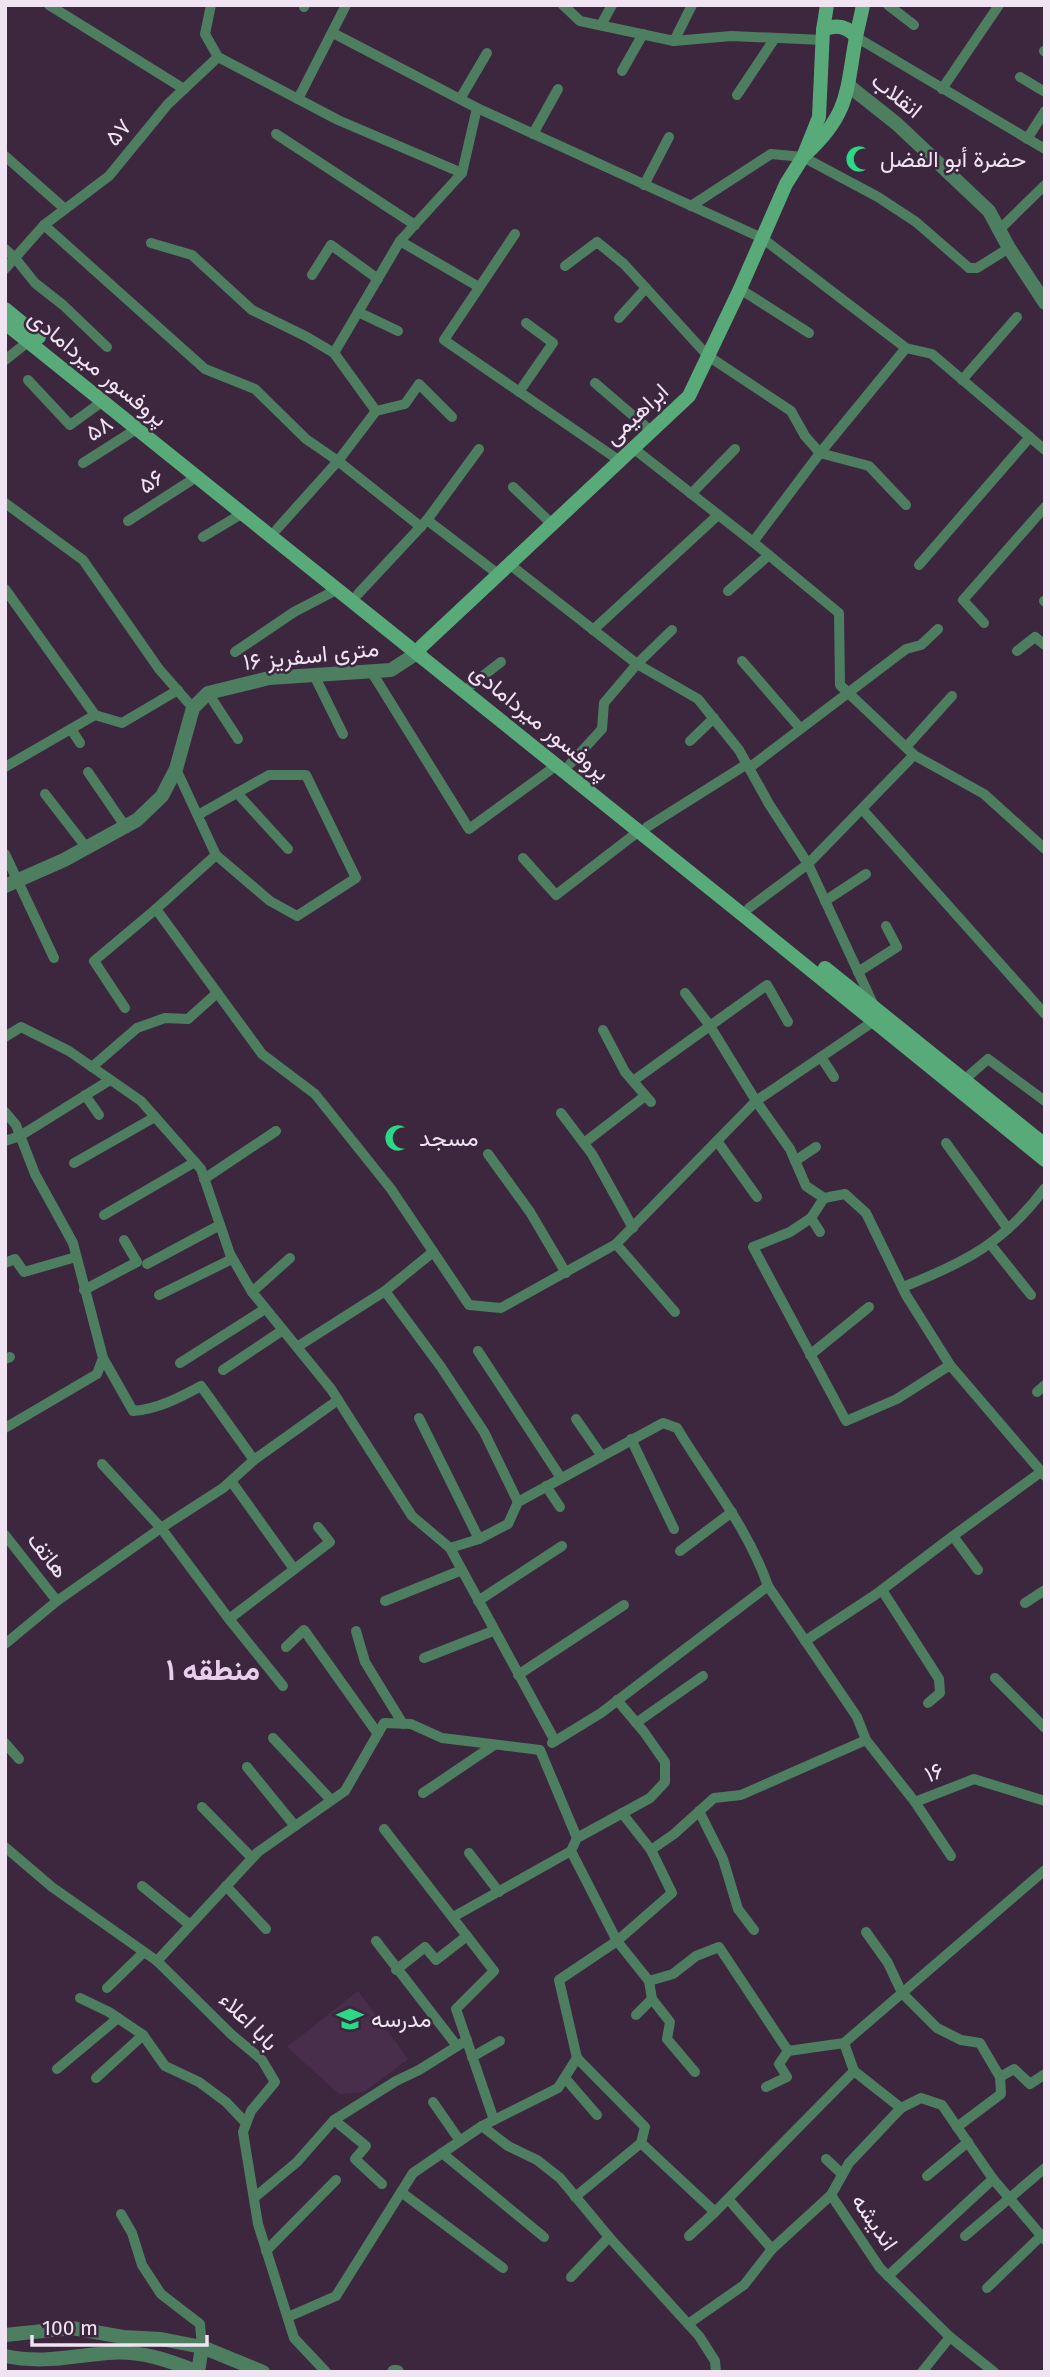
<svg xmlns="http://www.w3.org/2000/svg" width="1050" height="2377" viewBox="0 0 1050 2377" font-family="'Fira Sans',Vazirmatn,sans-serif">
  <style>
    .built { fill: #482e4b }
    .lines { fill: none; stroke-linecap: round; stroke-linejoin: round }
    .minor { stroke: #4d7e60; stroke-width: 10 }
    .tertiary { stroke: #4d7e60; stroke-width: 14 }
    .secondary { stroke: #58aa79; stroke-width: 14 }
    .labels { text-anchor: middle; stroke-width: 5; stroke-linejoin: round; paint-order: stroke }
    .street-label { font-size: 23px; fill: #f0e3f2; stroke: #3c273f }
    .poi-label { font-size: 23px; fill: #f0e3f2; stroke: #3c273f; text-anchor: start }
    .district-label { font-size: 30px; font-weight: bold; fill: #e9ceec; stroke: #3c273f }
  </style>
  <rect width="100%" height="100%" fill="#3c273f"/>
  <!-- built -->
  <path class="built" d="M358,1991L408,2059L364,2092L339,2094L287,2047Z"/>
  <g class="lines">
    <!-- minor -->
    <g class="minor">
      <path d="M49,5L184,89"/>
      <path d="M211,5L205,34L218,57L338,120L462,173"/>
      <path d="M563,5L580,21L674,41L731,36L823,40"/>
      <path d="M888,5L914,25"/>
      <path d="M304,7L305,5"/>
      <path d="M601,25L612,5"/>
      <path d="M333,33L477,108L762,238L906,348L932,354L1045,450"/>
      <path d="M856,37L1045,149"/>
      <path d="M674,41L692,5"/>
      <path d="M1044,51L1045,52"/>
      <path d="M622,71L643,34"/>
      <path d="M1020,77L1045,92"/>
      <path d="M942,89L999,5"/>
      <path d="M737,95L775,38"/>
      <path d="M298,99L346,5"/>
      <path d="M460,99L487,53"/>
      <path d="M276,134L415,225"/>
      <path d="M533,134L558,89"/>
      <path d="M1027,139L1045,111"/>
      <path d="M5,156L65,209"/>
      <path d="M644,185L669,137"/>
      <path d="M691,206L771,154L803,157L878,197L916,222L969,268H977L1009,248"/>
      <path d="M44,225L205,369L255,389L306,439L338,461L421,527"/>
      <path d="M1000,229L1045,185"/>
      <path d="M515,234L444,340L620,461"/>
      <path d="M400,241L479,287"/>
      <path d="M151,243L192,255L252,310L307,337L334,353L376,411L338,461L277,529"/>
      <path d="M5,249L15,258L35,283L63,305L107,347"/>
      <path d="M565,266L597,242L624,264L708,356L791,411L805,436L820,453L869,466L906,505"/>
      <path d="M5,269L44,225L109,176L168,104L218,57"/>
      <path d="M312,275L331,245L378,279"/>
      <path d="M740,289L809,333"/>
      <path d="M358,312L398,331"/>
      <path d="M619,318L646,288"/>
      <path d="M334,353L400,241L462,173L477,108"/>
      <path d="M5,360L29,341"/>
      <path d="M28,380L70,425L103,401"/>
      <path d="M962,380L1017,317"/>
      <path d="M595,383L651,431"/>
      <path d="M519,392L553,343L526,323"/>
      <path d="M376,411L405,404L419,384L452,417"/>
      <path d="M633,448L753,542L839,613L840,685L914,755L984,794L1045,849"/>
      <path d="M83,463L138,428"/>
      <path d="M513,487L552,524"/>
      <path d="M691,494L735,449"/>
      <path d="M5,503L83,560L159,669L193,708"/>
      <path d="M427,520L479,449"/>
      <path d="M128,521L198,476"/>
      <path d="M203,537L243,513"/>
      <path d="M753,542L820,453L906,348"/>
      <path d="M509,564L637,664L604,703L602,729L570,764"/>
      <path d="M919,565L1030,437"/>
      <path d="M5,589L95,715L5,767"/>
      <path d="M728,591L769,555"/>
      <path d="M358,594L427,520L498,574"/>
      <path d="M1044,601L1045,602"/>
      <path d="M984,623L963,600L1045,507"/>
      <path d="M593,630L718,515"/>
      <path d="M672,630L637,664L698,699L739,750L769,804L808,864L874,1006"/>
      <path d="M1017,651L1035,637L1045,645"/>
      <path d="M235,652L294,612L338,589"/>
      <path d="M742,661L800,728"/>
      <path d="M371,671L469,829L557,765"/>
      <path d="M314,675L343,734"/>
      <path d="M471,685L501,662"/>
      <path d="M208,693L238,739"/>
      <path d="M95,715L122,723L178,690"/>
      <path d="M71,729L80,743"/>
      <path d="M690,741L714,718"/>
      <path d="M906,747L952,696"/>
      <path d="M749,768L906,649L921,645L938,629"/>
      <path d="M176,769L216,855L156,909L262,1054L315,1094L391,1189L469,1305L501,1308L616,1244L756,1101L874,1021"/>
      <path d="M88,772L125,826"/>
      <path d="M237,793L288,849"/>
      <path d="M45,794L86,847"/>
      <path d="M862,809L1045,1014"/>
      <path d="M198,815L269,775H306L356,878L297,916L270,901L216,855"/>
      <path d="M647,827L747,764"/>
      <path d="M5,854L54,958"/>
      <path d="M523,858L556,895L639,831"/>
      <path d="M825,901L866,874"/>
      <path d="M749,908L808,864L914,755"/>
      <path d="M858,972L897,947L886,926"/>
      <path d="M685,993L710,1026L756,1101L790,1149L806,1186L824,1198L845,1194L866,1213L906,1295L950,1365L1045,1476"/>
      <path d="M125,1008L94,961L156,909"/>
      <path d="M603,1030L625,1072L651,1102"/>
      <path d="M5,1037L21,1027L69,1051L141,1101L201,1169L230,1254L252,1292L331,1389L412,1516L450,1548L555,1741"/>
      <path d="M821,1057L834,1077"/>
      <path d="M92,1067L137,1028L165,1018L188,1019L217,993"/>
      <path d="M964,1080L988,1059L1045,1101"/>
      <path d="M633,1081L767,985L788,1022"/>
      <path d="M85,1095L99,1115"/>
      <path d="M5,1112L16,1125L35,1174L73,1243L103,1358L97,1374L5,1428"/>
      <path d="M561,1113L592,1154L633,1228"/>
      <path d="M5,1141L20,1136L110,1080"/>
      <path d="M717,1141L757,1197"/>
      <path d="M584,1143L645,1096"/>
      <path d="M946,1143L1008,1229"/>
      <path d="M488,1154L530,1212L566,1273"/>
      <path d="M795,1161L816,1147"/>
      <path d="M74,1163L155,1117"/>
      <path d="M204,1179L276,1131"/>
      <path d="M824,1198L811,1218L790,1232L753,1247L846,1421L897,1399L950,1365"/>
      <path d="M104,1215L195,1162"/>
      <path d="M811,1218L820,1232"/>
      <path d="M616,1244L675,1312"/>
      <path d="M991,1245L1031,1295"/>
      <path d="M5,1263L15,1259L24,1272L76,1257"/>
      <path d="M147,1264L220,1225"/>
      <path d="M903,1287C964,1263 1004,1243 1045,1188"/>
      <path d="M84,1290L137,1262L124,1240"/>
      <path d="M385,1291L441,1367L484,1432L518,1502"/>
      <path d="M252,1292L290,1258"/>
      <path d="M159,1295L232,1259"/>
      <path d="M297,1347L385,1291L433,1252"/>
      <path d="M478,1351L561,1478"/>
      <path d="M810,1355L869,1307"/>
      <path d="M103,1358L133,1411C158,1409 179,1398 201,1386L254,1460"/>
      <path d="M5,1359L10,1357"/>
      <path d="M180,1363L265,1309"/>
      <path d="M223,1370L283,1330"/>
      <path d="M1037,1392L1045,1385"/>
      <path d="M419,1418L479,1539"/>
      <path d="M576,1419L601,1455"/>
      <path d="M631,1439L674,1529"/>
      <path d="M102,1464L161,1528L229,1619L283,1686"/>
      <path d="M231,1481L294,1569"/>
      <path d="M546,1486L560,1507"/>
      <path d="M5,1535L57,1601"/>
      <path d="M953,1536L1041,1472"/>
      <path d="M450,1548L479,1539L508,1524L518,1502L663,1423L677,1428C709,1481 748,1528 768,1586"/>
      <path d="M680,1551L732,1512"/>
      <path d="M882,1590L939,1679L940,1693L928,1703"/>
      <path d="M385,1601L462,1570"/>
      <path d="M478,1601L562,1546"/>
      <path d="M1025,1603L1045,1590"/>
      <path d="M229,1619L330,1542L318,1527"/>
      <path d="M356,1631L365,1662L403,1724"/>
      <path d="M805,1641L875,1595L953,1536L978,1570"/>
      <path d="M5,1644L57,1601L161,1528L223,1488L254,1460L338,1400"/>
      <path d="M286,1647L304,1630L378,1734"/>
      <path d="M424,1658L493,1631"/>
      <path d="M518,1675L624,1605"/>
      <path d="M995,1678L1045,1728"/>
      <path d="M636,1723L703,1676"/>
      <path d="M273,1738L331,1800"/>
      <path d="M5,1743L19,1759"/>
      <path d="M552,1743L601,1713L768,1586L857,1717L866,1740L915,1802L974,1779L1045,1801"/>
      <path d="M247,1767L295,1826"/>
      <path d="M423,1793L494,1745"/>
      <path d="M915,1802L951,1856"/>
      <path d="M202,1807L252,1858"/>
      <path d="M699,1811L723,1859L738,1909L754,1930"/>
      <path d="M622,1813L651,1850"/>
      <path d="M384,1829L494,1971L456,2009L494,2120"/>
      <path d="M577,1838L650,1798L665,1782V1762L644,1732L617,1700"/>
      <path d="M5,1847L52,1887L157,1961L232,2035L262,2060L275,2082L251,2111L243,2132L258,2224L294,2338L326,2372"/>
      <path d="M469,1853L499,1892"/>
      <path d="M142,1886L190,1925"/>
      <path d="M226,1886L266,1929"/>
      <path d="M453,1917L571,1851"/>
      <path d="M866,1932L888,1963L902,1993L937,2028L961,2040L980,2043L1000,2077L1001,2094L957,2127"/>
      <path d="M376,1941L457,2046"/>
      <path d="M157,1961L258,1852L345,1791L384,1723L411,1724L442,1738L540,1750L577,1838L571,1851L617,1941L559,1980L577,2058L645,2127L641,2143L715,2212L854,2071L844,2043L1045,1870"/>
      <path d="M396,1970L425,1947L436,1960L467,1936"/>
      <path d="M649,1981L652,1999L670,2022L667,2039L695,2072"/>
      <path d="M107,1988L144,1952"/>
      <path d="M80,1998L109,2012L143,2035L165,2066L199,2082L226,2102L246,2123"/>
      <path d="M636,2015L652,1999"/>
      <path d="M844,2043L788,2051L719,1947L696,1956L673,1974L649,1981L617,1941L672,1893L651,1850L674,1834L714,1798L741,1795L866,1740"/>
      <path d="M472,2057L500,2041"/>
      <path d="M57,2069L118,2018"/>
      <path d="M1000,2077L1014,2069L1030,2084L1045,2074"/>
      <path d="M96,2078L143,2035"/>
      <path d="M565,2078L597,2115"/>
      <path d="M766,2087L787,2077L779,2064L788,2051"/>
      <path d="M433,2102L460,2141"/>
      <path d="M901,2108L921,2098L942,2105L993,2179"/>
      <path d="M334,2120L366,2146L355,2159L382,2184"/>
      <path d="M482,2126L508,2146L537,2160L560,2178L609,2237L699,2336L715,2361L716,2372"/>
      <path d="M442,2153L544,2237"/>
      <path d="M826,2159L842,2174"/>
      <path d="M927,2176L968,2142"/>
      <path d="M401,2192L503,2268"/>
      <path d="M831,2195L849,2163L901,2108L854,2071"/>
      <path d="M575,2197L641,2143"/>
      <path d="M254,2198L297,2162L334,2120L396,2081L419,2070L467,2040"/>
      <path d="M728,2199L772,2249L831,2195L880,2268L950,2337L994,2372"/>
      <path d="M121,2214L132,2233L142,2265L161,2294L200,2324L202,2347"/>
      <path d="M689,2236L715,2212"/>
      <path d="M965,2236L1045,2168"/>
      <path d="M266,2251L336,2180"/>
      <path d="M888,2276L993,2179L1045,2240"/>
      <path d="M571,2277L609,2237"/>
      <path d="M987,2288L1041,2236"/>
      <path d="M288,2317L336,2296L413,2173L482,2126L558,2088L577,2058"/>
      <path d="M688,2324L744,2285L772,2249"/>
      <path d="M922,2372L950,2337"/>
    </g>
    <!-- tertiary -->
    <g class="tertiary">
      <path d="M849,86L897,124L989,211L1009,248L1045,303"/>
      <path d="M5,886L64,860L137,820L162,796L176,769L193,708L208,693L269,678L391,670L417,653"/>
      <path d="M5,2335L72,2328L123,2337L161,2339L202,2347L263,2372"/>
      <path d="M5,2356C43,2364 71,2356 108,2353C140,2350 168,2360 198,2372L202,2347"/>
      <path d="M394,2372H397"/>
    </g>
    <!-- secondary -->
    <g class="secondary">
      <path d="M823,30C836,24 847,26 856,37"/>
      <path d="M806,154C850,113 846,92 856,37C858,27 861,16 863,5"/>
      <path d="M5,309L39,337"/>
      <path d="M5,323L743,915L1045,1160"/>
      <path d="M417,653L422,646L689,396L740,289L786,184L803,157L819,117L823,30L827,5"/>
      <path d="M825,968L1045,1145"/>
    </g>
  </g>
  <!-- icons -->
  <defs>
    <symbol id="mosque-bare" viewBox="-9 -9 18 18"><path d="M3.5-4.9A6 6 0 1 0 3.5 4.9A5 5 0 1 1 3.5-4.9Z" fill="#2ad885" stroke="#3c273f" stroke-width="2.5" paint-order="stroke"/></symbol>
    <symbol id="school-bare" viewBox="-9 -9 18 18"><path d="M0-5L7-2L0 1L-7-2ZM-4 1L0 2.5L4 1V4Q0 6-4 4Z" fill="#2ad885" stroke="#3c273f" stroke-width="2.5" paint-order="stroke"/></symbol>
  </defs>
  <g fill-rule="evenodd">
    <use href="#mosque-bare" x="840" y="140" width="38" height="38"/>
    <use href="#mosque-bare" x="379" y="1119" width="38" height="38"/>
    <use href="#school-bare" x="331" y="2000" width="38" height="38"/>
  </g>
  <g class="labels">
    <!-- street labels -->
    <g class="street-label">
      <text transform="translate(897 95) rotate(39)" y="8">انقلاب</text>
      <text transform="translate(118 132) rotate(-50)" y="8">۵۷</text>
      <text transform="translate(98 368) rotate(39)" y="8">پروفسور میردامادی</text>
      <text transform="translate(636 414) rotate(-43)" y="8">ابراهیمی</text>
      <text transform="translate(99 428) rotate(-33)" y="8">۵۸</text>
      <text transform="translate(151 481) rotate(-33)" y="8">۵۶</text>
      <text transform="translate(311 655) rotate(-6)" y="8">۱۶ متری اسفریز</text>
      <text transform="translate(540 722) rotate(39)" y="8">پروفسور میردامادی</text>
      <text transform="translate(48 1555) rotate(52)" y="8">هاتف</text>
      <text transform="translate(934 1772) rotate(-21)" y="8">۱۶</text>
      <text transform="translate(249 2021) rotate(45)" y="8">بابا اعلاء</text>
      <text transform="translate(875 2222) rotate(56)" y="8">اندیشه</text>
    </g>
    <!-- poi labels -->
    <g class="poi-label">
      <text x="880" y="167">حضرة أبو الفضل</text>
      <text x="419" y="1146">مسجد</text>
      <text x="371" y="2027">مدرسه</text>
    </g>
    <!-- district labels -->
    <g class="district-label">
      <text x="213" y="1680">منطقه ۱</text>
    </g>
  </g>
  <!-- border -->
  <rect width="1050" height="2377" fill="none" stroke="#f0e3f2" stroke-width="14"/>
  <!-- scale -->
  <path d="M32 2335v10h175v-10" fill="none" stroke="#f0e3f2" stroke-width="3.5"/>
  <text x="42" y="2335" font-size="21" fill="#f0e3f2" stroke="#3c273f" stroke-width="5" paint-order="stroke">100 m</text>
</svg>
